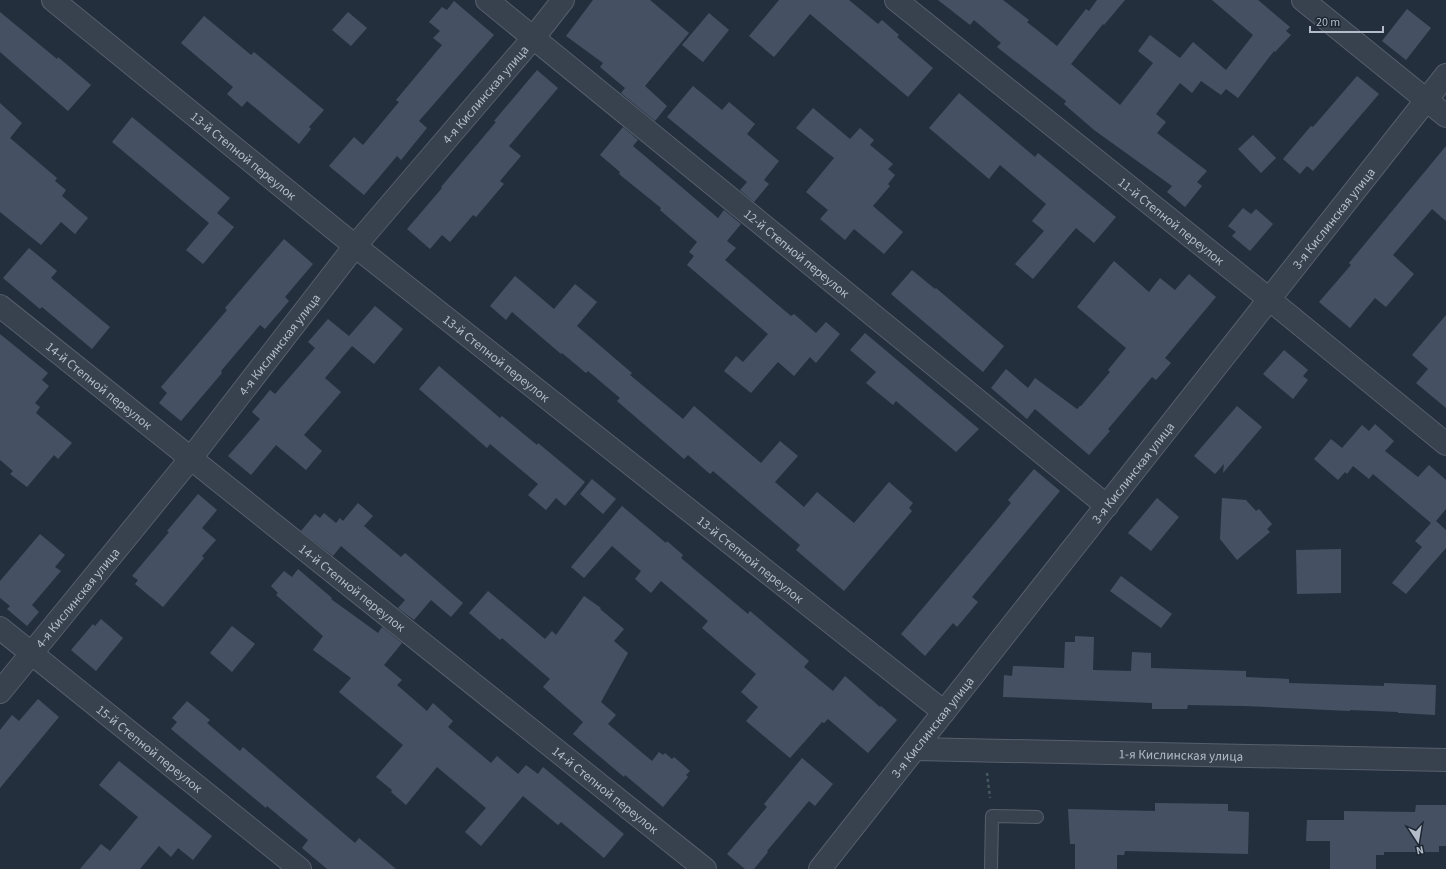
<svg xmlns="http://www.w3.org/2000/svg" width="1446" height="869" viewBox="0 0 1446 869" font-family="'Source Sans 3',sans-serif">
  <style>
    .building { fill: #455162 }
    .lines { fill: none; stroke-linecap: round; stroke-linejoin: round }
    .service-casing { stroke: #565f6c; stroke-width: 14 }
    .minor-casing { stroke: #565f6c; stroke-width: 24 }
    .path { stroke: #44595c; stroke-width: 2.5; stroke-dasharray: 3 3; stroke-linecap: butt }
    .service { stroke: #38414e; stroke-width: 12 }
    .minor { stroke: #38414e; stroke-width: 22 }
    .labels { text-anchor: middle; stroke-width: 3; stroke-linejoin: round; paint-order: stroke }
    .street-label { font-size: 13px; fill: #b4bcc9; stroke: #1d2633 }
  </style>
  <rect width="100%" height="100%" fill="#242f3e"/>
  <!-- building -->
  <g class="building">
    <path d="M593,0H650L689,33L645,86L667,106L655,121L621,93L625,88L600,67L603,63L566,36Z"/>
    <path d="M779,0H849L878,24L882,20L899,35L897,37L933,68L908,97L810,14L774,57L749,36Z"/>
    <path d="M938,0H1003L1029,20L1027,22L1057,46L1086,9L1089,11L1097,0H1125L1104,25L1103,24L1071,64L1120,105L1153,63L1138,51L1150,35L1180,58L1193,42L1226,70L1253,35L1212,0H1258L1290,27L1286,31L1291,35L1275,52L1274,51L1238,98L1226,89L1221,95L1201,81L1192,93L1180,83L1156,114L1166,122L1157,133L1207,171L1197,182L1202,186L1185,207L1167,192L1172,186L1094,130L1064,104L1066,101L997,47L1001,43L974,20L970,25Z"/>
    <path d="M454,1L494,35L419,121L427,128L401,160L397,156L364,195L329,166L354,137L363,145L399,102L396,100L442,45L433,38L440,31L429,22L442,7L447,10Z"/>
    <path d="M1407,9L1431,28L1406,60L1382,41Z"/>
    <path d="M0,12L57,59L58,57L91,85L68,111L0,52Z"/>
    <path d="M348,12L367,28L351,46L332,30Z"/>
    <path d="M709,13L729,30L703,62L682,45Z"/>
    <path d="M204,16L251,55L254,52L324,110L309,127L311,129L299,144L247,101L242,107L227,94L233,87L181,43Z"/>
    <path d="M537,70L558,88L509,146L521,156L500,181L504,184L476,217L473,215L450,242L442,235L430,249L407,229L442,188L441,187L496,122L494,121Z"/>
    <path d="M1357,76L1379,94L1313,171L1307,166L1300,174L1283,159L1311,126L1313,127Z"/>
    <path d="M693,86L722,110L729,102L755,124L747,134L779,161L764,180L769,184L754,202L740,190L747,182L667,117Z"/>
    <path d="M959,93L1035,157L1038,153L1116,217L1094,243L1076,228L1033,279L1015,264L1044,231L1032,221L1046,204L1000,165L989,179L929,128Z"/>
    <path d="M0,103L22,123L10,138L57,178L55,181L66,190L62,196L88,218L75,234L61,222L41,245L0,212Z"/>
    <path d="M813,108L850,139L860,128L874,140L870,145L893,164L888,169L895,175L888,184L890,186L873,206L903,232L884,254L854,229L845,240L820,219L828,210L806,192L834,158L796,128Z"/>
    <path d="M132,117L230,198L217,213L234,227L203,264L186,250L209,223L112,142Z"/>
    <path d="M623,127L638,140L633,146L718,218L724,210L741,224L727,241L736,248L725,260L791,316L794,314L816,333L826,322L840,334L816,363L810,357L794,376L778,362L751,393L724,371L736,356L743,362L768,334L687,265L694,256L689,252L697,242L660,210L661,208L619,174L620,172L600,155Z"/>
    <path d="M1253,135L1276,158L1261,173L1238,149Z"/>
    <path d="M1446,146V221L1432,209L1393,255L1414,274L1386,307L1375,298L1350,328L1319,302L1351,265L1349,263Z"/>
    <path d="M1243,208L1251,214L1256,209L1273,224L1250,251L1232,236L1236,232L1228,226Z"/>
    <path d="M284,239L313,264L285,297L289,301L265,329L260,325L221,371L222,373L181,421L159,403L167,393L161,387L227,310L225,308Z"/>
    <path d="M29,248L57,271L51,278L110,327L92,349L42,307L40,309L3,278Z"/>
    <path d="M1114,261L1149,292L1160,278L1175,290L1189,274L1216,297L1165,358L1171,363L1156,380L1152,377L1108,429L1110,431L1089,455L1035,409L1027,419L991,388L1006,369L1028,388L1035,378L1077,409L1080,406H1081L1110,372L1108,370L1126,348L1077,307Z"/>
    <path d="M912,270L935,289L936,288L1004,346L983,372L891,294Z"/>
    <path d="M515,276L554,309L575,284L597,302L577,326L632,373L630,375L683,419L694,406L761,463L780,441L798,456L775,482L804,507L817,492L854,523L889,482L913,503L909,508L912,511L844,591L796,550L800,545L713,471L710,474L688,455L684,459L617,401L620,398L588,371L586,373L562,353L561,354L512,312L506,320L490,306Z"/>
    <path d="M375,306L403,329L374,364L352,346L325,378L341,392L304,435L322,451L306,470L276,445L251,475L228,456L260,419L252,412L270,390L275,394L315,348L308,342L328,319L349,336Z"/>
    <path d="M1446,315V408L1416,383L1428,369L1412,355Z"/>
    <path d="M865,333L979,429L956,452L896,401L893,405L866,383L876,372L850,350Z"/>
    <path d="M0,334L48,373L42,380L49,386L35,403L40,407L36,413L72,443L58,459L54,455L27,487L10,474L13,471L0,460Z"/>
    <path d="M1284,350L1308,370L1303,376L1308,380L1293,399L1263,374Z"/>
    <path d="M439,366L500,418L502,416L537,445L538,443L585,482L565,506L556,498L546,510L528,495L538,484L490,444L487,448L419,389Z"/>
    <path d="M1237,406L1262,427L1223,473L1224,464L1215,474L1194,456Z"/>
    <path d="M1375,424L1394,441L1385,451L1418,477L1429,465L1446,480V509L1436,521L1446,530V548L1406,594L1392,583L1422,547L1415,541L1431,523L1373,474L1369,479L1353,466L1347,474L1345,472L1338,480L1314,459L1331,439L1342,448L1362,425L1369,431Z"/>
    <path d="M1034,469L1060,491L972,597L978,602L957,627L953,623L925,656L901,634L997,520L1011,503L1008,500Z"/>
    <path d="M592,479L616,499L603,514L580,494Z"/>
    <path d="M198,494L217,510L202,528L216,540L202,556L204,558L163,607L135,584L138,580L132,576L169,532L167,531Z"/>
    <path d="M1157,498L1179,517L1151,551L1128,533Z"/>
    <path d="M1222,498L1246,500L1256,511L1259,509L1272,524L1267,529L1270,532L1237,560L1220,539Z"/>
    <path d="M358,503L373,516L364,526L401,557L405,553L463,603L451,617L431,600L414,620L398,608L405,600L341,546L333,556L301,531L315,514L320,518L324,513L336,523L340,518L343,521Z"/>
    <path d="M622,506L666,543L667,541L683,555L681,558L748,614L750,611L809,661L804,667L833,691L845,676L880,707L881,706L897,720L868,753L828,719L824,723L822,722L790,758L746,721L758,707L741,692L756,674L702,628L708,621L661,581L651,593L635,579L641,571L612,546L584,578L571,567Z"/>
    <path d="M40,534L65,555L55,567L61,571L32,605L39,612L27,626L7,609L10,606L0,598V581Z"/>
    <path d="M1341,549V593L1297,594L1296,550Z"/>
    <path d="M298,569L332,598L331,599L378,633L382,627L402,643L384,665L402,680L397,685L427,711L433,703L453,721L448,727L491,763L497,756L518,774L526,765L538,774L543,767L624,834L604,858L561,822L558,825L523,796L481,846L465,832L486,808L437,767L406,805L391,792L392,790L376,777L403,745L339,692L351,678L313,650L323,636L276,595L278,593L271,586L284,571L292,577Z"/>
    <path d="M1121,576L1172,614L1161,628L1110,591Z"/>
    <path d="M488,591L545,639L552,631L556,635L584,596L601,608L600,609L624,629L614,641L628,653L601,702L616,715L608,724L652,761L659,752L663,755L665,753L672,759L674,757L690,771L686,775L688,777L663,807L625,775L624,777L573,734L583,722L543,687L550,679L502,638L500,640L469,613Z"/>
    <path d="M101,619L123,638L96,671L71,650L93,624L95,626Z"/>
    <path d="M232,626L255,644L232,672L210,653Z"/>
    <path d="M1075,636L1094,637L1093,670L1131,671L1132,652L1151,653V668L1246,671V677L1289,679V683L1384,686V683L1436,685L1435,715L1401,713H1398V712L1350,710V711L1245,706L1188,705L1187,709H1152V703L1003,697L1004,675L1012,676L1013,666L1064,668L1065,642H1075Z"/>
    <path d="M38,699L59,717L0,788V730L12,715L19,721Z"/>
    <path d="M187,701L210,720L207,723L240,751L243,747L355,843L359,838L396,869H327L302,848L308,840L267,806L266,808L171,729L177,722L172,718Z"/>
    <path d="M802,758L833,784L815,806L809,801L767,851L768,852L754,869H745L727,854L767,807L764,804Z"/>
    <path d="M119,761L212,836L193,860L178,848L171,857L159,846L140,869H80L101,844L110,851L138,817L99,785Z"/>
    <path d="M1155,803L1228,804V811L1249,812L1248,854L1125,851L1124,855H1117V869H1075V844H1070L1068,809L1155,811Z"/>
    <path d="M1416,805H1446V846H1439V852H1384V855H1376V869H1330V841H1306L1307,820H1344V811L1415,812Z"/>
  </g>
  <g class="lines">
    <defs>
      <path id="service" d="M991,869L992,816L1037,817"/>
      <g id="minor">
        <path id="s1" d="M53,0L355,246L944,712"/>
        <path id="s2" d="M487,0L1107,506"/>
        <path id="s3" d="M896,0L1269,299L1446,444"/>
        <path d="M1303,0L1446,116"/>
        <path id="s4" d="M0,306L705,869"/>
        <path id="s5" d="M0,628L300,869"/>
        <path id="s6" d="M0,692L191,458L355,246L534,37L563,0"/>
        <path id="s7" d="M915,749L1446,760"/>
        <path id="s8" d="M820,869L1446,75"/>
      </g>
    </defs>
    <!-- service casing -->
    <use href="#service" class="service-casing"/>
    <!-- minor casing -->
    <use href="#minor" class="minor-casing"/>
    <!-- path -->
    <path class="path" d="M987,773L990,798"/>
    <!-- service -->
    <use href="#service" class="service"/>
    <!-- minor -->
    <use href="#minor" class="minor"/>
  </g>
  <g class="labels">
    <!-- street labels -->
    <g class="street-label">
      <text dy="5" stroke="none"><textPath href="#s6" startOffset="770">4-я Кислинская улица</textPath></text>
      <text dy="5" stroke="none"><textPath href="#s1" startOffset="246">13-й Степной переулок</textPath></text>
      <text dy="5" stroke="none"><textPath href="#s8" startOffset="829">3-я Кислинская улица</textPath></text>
      <text dy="5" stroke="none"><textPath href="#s3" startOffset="353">11-й Степной переулок</textPath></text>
      <text dy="5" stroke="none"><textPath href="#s2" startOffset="400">12-й Степной переулок</textPath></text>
      <text dy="5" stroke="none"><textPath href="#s6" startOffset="446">4-я Кислинская улица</textPath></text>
      <text dy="5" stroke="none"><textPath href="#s1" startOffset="570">13-й Степной переулок</textPath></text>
      <text dy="5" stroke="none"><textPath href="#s4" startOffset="127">14-й Степной переулок</textPath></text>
      <text dy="5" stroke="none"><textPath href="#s8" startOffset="505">3-я Кислинская улица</textPath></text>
      <text dy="5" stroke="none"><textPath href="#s1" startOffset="894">13-й Степной переулок</textPath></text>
      <text dy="5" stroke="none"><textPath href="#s4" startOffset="451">14-й Степной переулок</textPath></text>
      <text dy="5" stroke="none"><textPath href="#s6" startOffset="122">4-я Кислинская улица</textPath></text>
      <text dy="5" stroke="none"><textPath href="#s8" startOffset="181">3-я Кислинская улица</textPath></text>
      <text dy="5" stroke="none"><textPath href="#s5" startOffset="192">15-й Степной переулок</textPath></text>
      <text dy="5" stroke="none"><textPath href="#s7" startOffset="266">1-я Кислинская улица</textPath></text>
      <text dy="5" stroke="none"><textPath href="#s4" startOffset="775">14-й Степной переулок</textPath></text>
    </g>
  </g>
  <!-- north arrow -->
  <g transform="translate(1418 841) rotate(168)" stroke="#1d2633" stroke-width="3" paint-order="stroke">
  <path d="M0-3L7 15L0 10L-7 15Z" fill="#b4bcc9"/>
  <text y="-6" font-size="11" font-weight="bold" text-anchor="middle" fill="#b4bcc9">N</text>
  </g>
  <!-- scale -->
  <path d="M1310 26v6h73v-6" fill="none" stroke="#b4bcc9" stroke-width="2"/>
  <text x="1316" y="26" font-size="12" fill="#b4bcc9" stroke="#1d2633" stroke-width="3" paint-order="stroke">20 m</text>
</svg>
